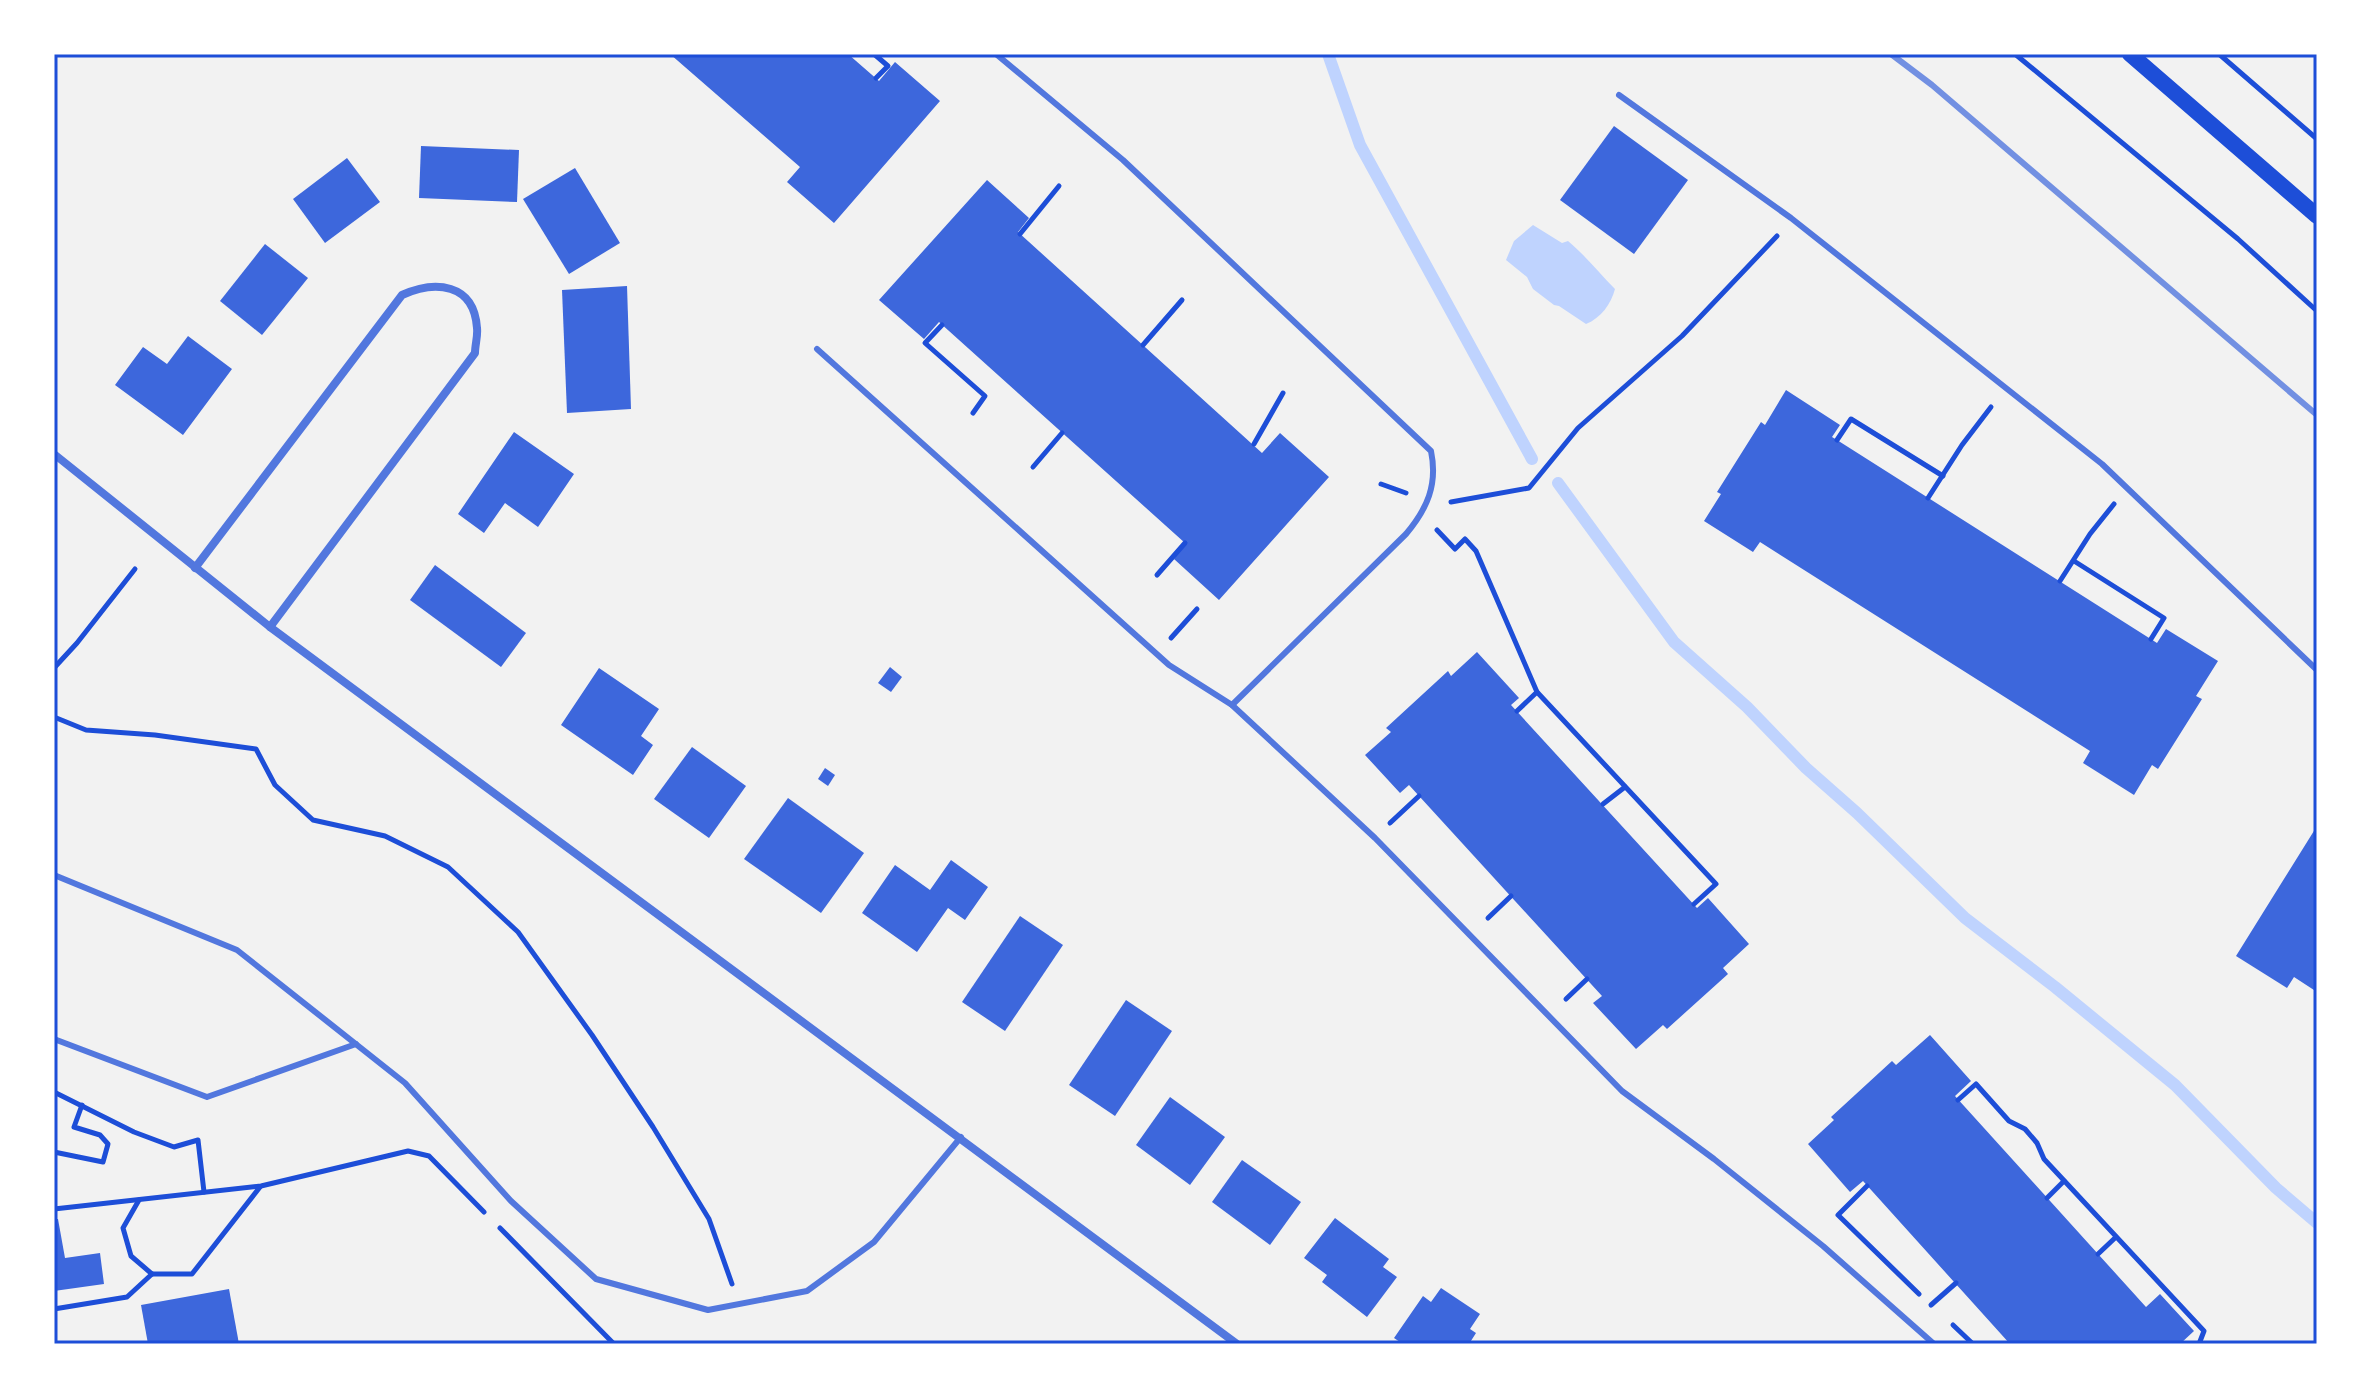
<svg xmlns="http://www.w3.org/2000/svg" width="2371" height="1398" viewBox="0 0 2371 1398" font-family="'Nunito Sans',sans-serif">
  <style>
    .water { fill: #bfd3fe }
    .lines { fill: none; stroke-linecap: round; stroke-linejoin: round }
    .stream { stroke: #bfd3fe; stroke-width: 12 }
    .building { fill: #3d67dc }
    .path { stroke: #1d4ed8; stroke-width: 5 }
    .service { stroke: #5277de; stroke-width: 6 }
    .minor { stroke: #5277de; stroke-width: 8 }
    .secondary { stroke: #1d4ed8; stroke-width: 16 }
    .rail { stroke: #7290e2; stroke-width: 6 }
    .neatline { fill: none; stroke: #1d4ed8; stroke-width: 3 }
  </style>
  <rect width="100%" height="100%" fill="#f2f2f2"/>
  <!-- water -->
  <path class="water" d="M1533,225L1562,243L1568,241C1586,256 1598,272 1615,289C1611,304 1601,318 1586,324L1559,306L1554,305L1533,289L1527,277L1506,260L1514,241Z"/>
  <g class="lines">
    <!-- stream -->
    <g class="stream">
      <path d="M1328,54L1360,145L1532,459"/>
      <path d="M1558,483L1674,642L1747,707L1806,768L1857,813L1965,918L2055,987L2175,1085L2276,1188L2317,1223"/>
    </g>
  </g>
  <!-- building -->
  <g class="building">
    <path d="M670,54H848L879,81L895,62L940,101L834,223L787,182L800,167Z"/>
    <path d="M1614,126L1688,180L1634,254L1560,200Z"/>
    <path d="M421,146L519,150L517,202L419,198Z"/>
    <path d="M347,158L380,202L325,243L293,199Z"/>
    <path d="M575,168L620,243L569,274L523,199Z"/>
    <path d="M987,180L1029,218L1018,232L1262,453L1280,433L1329,477L1219,600L1174,559L1185,543L939,322L924,339L879,300Z"/>
    <path d="M265,244L308,278L262,335L220,301Z"/>
    <path d="M627,286L631,409L567,413L562,290Z"/>
    <path d="M188,336L232,369L183,435L115,385L143,347L167,364Z"/>
    <path d="M1786,390L1840,425L1832,437L1837,440L2157,643L2166,629L2218,661L2196,696L2202,699L2158,769L2152,765L2134,795L2083,763L2090,751L1760,542L1753,552L1704,521L1721,494L1717,492L1761,422L1765,425Z"/>
    <path d="M514,432L574,474L538,527L505,503L484,533L458,514Z"/>
    <path d="M435,565L526,633L501,667L410,600Z"/>
    <path d="M1477,652L1519,698L1511,705L1697,908L1708,898L1749,944L1723,968L1728,974L1667,1029L1663,1025L1636,1049L1593,1003L1602,996L1409,785L1400,793L1365,755L1391,732L1386,728L1448,671L1451,676Z"/>
    <path d="M890,667L902,677L891,692L878,683Z"/>
    <path d="M599,668L659,709L641,736L653,745L633,775L561,725Z"/>
    <path d="M692,747L746,786L709,838L654,799Z"/>
    <path d="M825,768L835,775L828,786L818,779Z"/>
    <path d="M788,798L864,853L821,913L744,859Z"/>
    <path d="M2317,826V992L2294,977L2287,988L2236,956Z"/>
    <path d="M951,860L988,887L965,920L948,908L917,952L862,913L895,865L930,890Z"/>
    <path d="M1020,916L1063,945L1005,1031L962,1002Z"/>
    <path d="M1126,1000L1172,1031L1115,1116L1069,1085Z"/>
    <path d="M1930,1035L1971,1081L1955,1096L2146,1307L2160,1294L2194,1331L2180,1344H2010L1863,1181L1850,1192L1808,1144L1834,1120L1831,1117L1892,1061L1896,1065Z"/>
    <path d="M1170,1097L1225,1137L1190,1185L1136,1145Z"/>
    <path d="M1242,1160L1301,1202L1270,1245L1212,1202Z"/>
    <path d="M1335,1218L1389,1259L1383,1267L1397,1277L1367,1317L1322,1282L1327,1275L1304,1258Z"/>
    <path d="M54,1219H58L65,1258L100,1253L104,1284L54,1291Z"/>
    <path d="M1441,1288L1480,1314L1470,1329L1476,1333L1469,1344H1403L1394,1338L1423,1296L1431,1302Z"/>
    <path d="M229,1289L239,1344H148L141,1305Z"/>
  </g>
  <g class="lines">
    <!-- path -->
    <g class="path">
      <path d="M874,54L888,66L876,78"/>
      <path d="M2015,54L2238,239L2317,311"/>
      <path d="M2219,54L2317,139"/>
      <path d="M1020,234L1059,186"/>
      <path d="M942,325L925,343L985,396L973,413"/>
      <path d="M1143,345L1182,300"/>
      <path d="M1837,440L1851,419L1943,476"/>
      <path d="M1254,444L1283,393"/>
      <path d="M1033,467L1062,433"/>
      <path d="M1381,484L1406,493"/>
      <path d="M1928,498L1962,445L1991,407"/>
      <path d="M1451,502L1529,488L1578,428L1682,336L1777,236"/>
      <path d="M1437,530L1455,549L1465,539L1476,551L1537,692L1716,884L1694,904"/>
      <path d="M2074,561L2164,618L2151,639"/>
      <path d="M1157,575L1185,543"/>
      <path d="M2060,581L2090,534L2114,504"/>
      <path d="M1171,638L1197,609"/>
      <path d="M54,668L77,643L135,569"/>
      <path d="M1517,711L1537,692"/>
      <path d="M54,717L86,730L155,735L256,749L275,785L313,820L385,836L448,867L518,932L592,1035L653,1127L709,1219L732,1284"/>
      <path d="M1603,804L1625,787"/>
      <path d="M1390,823L1419,796"/>
      <path d="M1488,918L1511,896"/>
      <path d="M1566,999L1587,979"/>
      <path d="M54,1092L134,1132L174,1147L198,1140L204,1192"/>
      <path d="M1958,1100L1976,1084L2009,1121L2025,1129L2037,1143L2044,1159L2204,1331L2199,1344"/>
      <path d="M54,1152L103,1162L108,1144L100,1135L74,1127L82,1105"/>
      <path d="M1867,1186L1838,1215L1919,1294"/>
      <path d="M2047,1198L2064,1181"/>
      <path d="M139,1200L123,1228L131,1256L152,1274"/>
      <path d="M54,1209L261,1186L408,1151L429,1156L484,1212"/>
      <path d="M500,1228L614,1344"/>
      <path d="M2098,1254L2116,1237"/>
      <path d="M1931,1305L1956,1283"/>
      <path d="M54,1309L127,1297L152,1274H192L260,1187"/>
      <path d="M1953,1325L1973,1344"/>
    </g>
    <!-- service -->
    <g class="service">
      <path d="M996,54L1123,160L1431,451C1438,485 1427,509 1406,534L1232,705"/>
      <path d="M1619,95L1791,218L2102,464L2317,670"/>
      <path d="M817,349L1169,665L1232,705L1375,838L1622,1091L1714,1159L1823,1246L1934,1344"/>
      <path d="M54,875L237,950L405,1083L511,1201L596,1279L708,1310L807,1291L874,1242L961,1137"/>
      <path d="M54,1039L207,1097L356,1044"/>
    </g>
    <!-- minor -->
    <g class="minor">
      <path d="M54,454L270,627L1237,1344"/>
      <path d="M195,568L402,295C435,280 474,283 477,328C478,336 475,345 475,353L270,627"/>
    </g>
    <!-- secondary -->
    <path class="secondary" d="M2130,54L2317,216"/>
    <!-- rail -->
    <path class="rail" d="M1891,54L1932,85L2317,415"/>
  </g>
  <!-- border -->
  <rect width="2371" height="1398" fill="none" stroke="#ffffff" stroke-width="112"/>
  <rect x="56" y="56" width="2259" height="1286" class="neatline"/>
</svg>
